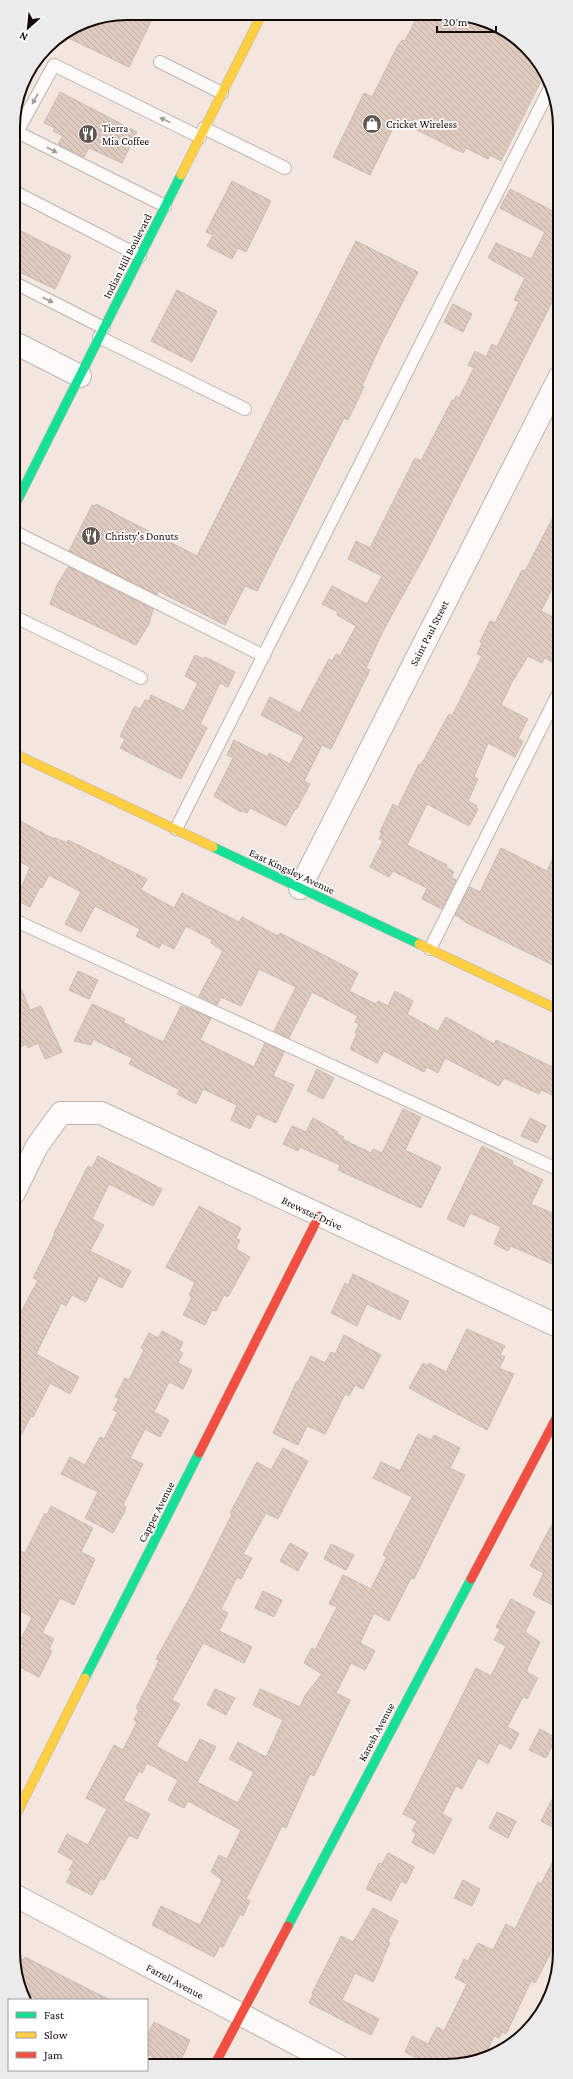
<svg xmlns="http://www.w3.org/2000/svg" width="573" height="2079" viewBox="0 0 573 2079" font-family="'Crimson Pro',serif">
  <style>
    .building { fill: url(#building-back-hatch); stroke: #c8bcb5 }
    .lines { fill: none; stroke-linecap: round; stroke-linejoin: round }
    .lane-casing { stroke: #bfb3ac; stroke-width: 14 }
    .street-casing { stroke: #bfb3ac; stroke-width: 24 }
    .fast-casing { stroke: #bfb3ac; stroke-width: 10 }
    .slow-casing { stroke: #bfb3ac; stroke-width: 10 }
    .jam-casing { stroke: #bfb3ac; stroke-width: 10 }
    .lane { stroke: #fdfbfa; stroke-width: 12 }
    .street { stroke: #fdfbfa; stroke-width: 22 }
    .fast { stroke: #16e098; stroke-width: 9 }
    .slow { stroke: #ffcf43; stroke-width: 9 }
    .jam { stroke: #f24e42; stroke-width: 9 }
    .oneway { fill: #a19b98 }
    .labels { text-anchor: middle; stroke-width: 3.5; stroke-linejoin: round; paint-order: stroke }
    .poi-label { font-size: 11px; fill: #160a05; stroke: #fff; text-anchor: start }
    .street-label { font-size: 11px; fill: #160a05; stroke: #fff }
    .rim { fill: none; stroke: #160a05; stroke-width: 2 }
  </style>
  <defs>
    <pattern id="building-back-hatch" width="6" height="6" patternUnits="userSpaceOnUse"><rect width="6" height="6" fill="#dfcabf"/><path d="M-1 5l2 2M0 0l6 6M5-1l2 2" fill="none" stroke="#bfaca3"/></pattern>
  </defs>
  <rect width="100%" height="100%" fill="#f2e6df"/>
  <!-- building -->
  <g class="building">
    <path d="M127,13H155L129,67L62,35L83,22Z"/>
    <path d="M418,15H469L503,28L532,52L543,77L501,161L490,155L488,159L466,148L463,153L397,120L370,175L333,157L364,93L372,97L397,47L402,40L405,41Z"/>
    <path d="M60,92L137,132L122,163L89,148L84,157L58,144L63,136L53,131L55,128L44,123Z"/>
    <path d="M232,181L271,201L246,252L238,248L232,259L207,246L213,235L206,232Z"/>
    <path d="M510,189L555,212L559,204V288L425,555L383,631L366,668L370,670L331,749L322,745L304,781L310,784L296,810L295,809L286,826L250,808L247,813L241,810V812L214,796L233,758L227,755L234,740L268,757L269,753L290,764L304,737L261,715L270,697L300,713L329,659L332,661L336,654L340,656L356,626L337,615L338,612L322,604L332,586L367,604L382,576L348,559L356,541L370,548L415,458L421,461L452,400L454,401L456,396L459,398L474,368L468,365L475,351L486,357L492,344L497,347L519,302L514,300L525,278L488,258L496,243L531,259L545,232L500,208Z"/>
    <path d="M17,229L71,256L55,289L13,269V239Z"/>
    <path d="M356,241L418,272L380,346L362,386L364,387L348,420L344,418L257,591L245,586L225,625L158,591L157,595L69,551L92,505L95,506L96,504L197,556Z"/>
    <path d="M177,290L217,311L192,362L151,341Z"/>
    <path d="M453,304L472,314L463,332L444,322Z"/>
    <path d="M559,506V575L541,611L559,620V666L545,658L542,663L528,656L512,682L501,705L528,719L518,738L523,741L515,757L488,743L474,777L478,779L468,801L477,806L476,808L478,809L469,826L427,804L407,845L447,865L446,867L454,872L451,877L456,880L442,909L422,899L427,888L393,871L389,877L370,867L383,841L379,839L382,833L380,832L393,804L398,807L419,764L421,765L449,714L452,716L482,656L477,654L482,643L480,642L490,621L495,623L522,570L525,571Z"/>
    <path d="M68,567L153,609L149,624L136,645L50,604L57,585Z"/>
    <path d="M195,655L204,659L205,657L235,672L228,687L220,683L200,724L207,728L181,779L120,748L125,739L120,736L135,706L140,709L145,700L149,701L151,695L184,711L198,683L185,676Z"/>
    <path d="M14,821L19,823L20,821L54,839L55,838L67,843L68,840L147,879L141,890L174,908L182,893L239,922L242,917L278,936L280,933L308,947L358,973L349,991L376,1004L378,1001L388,1006L395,991L413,1001L407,1014L438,1031L446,1017L494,1044L496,1040L559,1070V1098L541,1090L539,1094L504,1078L499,1086L445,1058L438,1073L427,1067L424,1072L384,1051L377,1063L350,1049L357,1034L355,1033L359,1024L355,1022L358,1016L312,992L289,1038L274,1031L296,987L259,969L241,1006L221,997L217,1005L199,996L223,951L211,943L212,940L186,926L174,949L162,943L159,948L136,936L140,929L95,906L81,932L65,924L81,892L49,875L42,888L40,887L30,907L16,900L30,867L14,859Z"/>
    <path d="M559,845V968L465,922V921L455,915L470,887L480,892L501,848L547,871Z"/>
    <path d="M78,971L98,980L89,999L69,990Z"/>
    <path d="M14,972L30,1010L41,1006L62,1052L45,1059L38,1043L28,1048L26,1044L14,1050Z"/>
    <path d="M92,1004L125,1019L123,1022L163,1042L181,1006L192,1010L211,1018L200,1040L254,1067L265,1043L284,1052L273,1076L294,1085L276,1123L257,1114L250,1129L231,1120L237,1105L203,1089L196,1104L177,1094L180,1090L129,1064L132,1058L93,1039L91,1045L74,1041Z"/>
    <path d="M317,1069L334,1078L323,1099L307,1091Z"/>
    <path d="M403,1109L421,1117L405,1150L441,1167L421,1208L338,1170L340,1165L300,1147L298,1151L283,1144L292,1126L306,1132L313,1118L338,1132L337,1134L344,1137L342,1139L371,1153L373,1149L382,1153Z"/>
    <path d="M530,1118L546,1126L537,1143L521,1136Z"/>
    <path d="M482,1146L513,1161L512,1164L543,1180L531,1204L559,1216V1267L511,1246L508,1251L494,1244L501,1227L470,1213L464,1227L447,1219Z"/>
    <path d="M98,1156L162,1189L153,1206L109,1184L92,1219L104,1225L90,1251L131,1271L122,1288L99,1276L86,1302L72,1295L66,1306L61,1303L36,1354L79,1377L70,1394L50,1383L33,1417L31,1416L14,1449V1311L20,1314L38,1280L33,1278L55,1234L54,1233L88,1166L92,1168Z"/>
    <path d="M199,1206L241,1228L236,1238L240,1240L236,1249L250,1257L228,1297L224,1295L216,1311L212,1310L205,1325L183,1315L192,1297L189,1295L195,1282L166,1267Z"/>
    <path d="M353,1274L409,1301L400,1320L367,1304L357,1326L331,1313L345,1283L348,1285Z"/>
    <path d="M467,1329L505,1346L500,1355L505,1357L499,1368L514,1374L487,1430L409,1388L423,1363L428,1366L429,1363L446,1372Z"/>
    <path d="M162,1331L183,1342L179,1351L183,1353L178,1363L192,1370L183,1389L169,1382L154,1412L169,1420L160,1437L145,1429L130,1458L143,1464L128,1495L123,1505L126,1507L124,1513L113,1533L85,1518L98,1492L61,1474L70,1457L85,1465L100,1437L104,1439L118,1412L113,1410L119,1399L115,1397L125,1378L129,1380L144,1350L141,1348L149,1333L158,1338Z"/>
    <path d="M344,1335L381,1355L363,1389L355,1385L349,1396L345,1394L325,1434L307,1426L298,1445L273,1433L297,1381L298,1382L311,1356L325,1363L331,1352L335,1354Z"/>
    <path d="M418,1434L431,1440L434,1435L460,1448L450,1468L465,1475L414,1579L411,1578L389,1621L374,1613L360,1643L375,1651L365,1670L351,1663L336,1693L350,1700L314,1776L310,1774L286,1828L282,1826L266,1859L246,1899L250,1901L243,1916L240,1914L223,1947L220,1946L214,1957L152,1925L161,1906L200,1925L222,1880L211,1872L219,1855L227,1859L241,1830L188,1801L184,1808L168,1800L178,1780L147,1763L142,1773L139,1771L123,1800L150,1814L137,1839L129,1835L104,1880L101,1878L92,1895L66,1882L72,1872L69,1870L74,1861L58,1852L67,1834L88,1845L107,1809L86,1798L114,1745L123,1750L137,1722L134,1720L139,1710L136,1708L154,1672L159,1660L156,1659L192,1594L232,1514L230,1513L257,1462L271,1470L283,1448L308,1461L278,1519L266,1513L243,1554L252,1558L241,1579L237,1577L221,1609L228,1613L219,1631L252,1647L244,1663L203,1643L172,1700L180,1704L156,1746L187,1763L200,1739L216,1747L197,1782L238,1803L254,1772L229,1759L238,1742L266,1757L283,1720L253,1705L260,1689L300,1707L306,1694L322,1674L304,1663L312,1648L315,1650L337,1607L329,1604L343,1575L371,1589L387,1557L383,1555L412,1497L373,1478L381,1462L400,1471Z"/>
    <path d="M51,1506L93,1528L81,1552L95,1559L74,1605L60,1598L42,1633L54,1639L49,1649L52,1651L39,1677L14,1664L24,1645L19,1643L32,1617L14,1608V1547L25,1553L45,1513L47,1515Z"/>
    <path d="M560,1509V1609L533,1595L544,1573L530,1566Z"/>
    <path d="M290,1543L308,1553L298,1571L280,1561Z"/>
    <path d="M331,1544L354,1555L346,1570L324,1559Z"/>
    <path d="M263,1591L282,1600L274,1617L255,1608Z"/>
    <path d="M511,1599L535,1612L525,1632L540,1642L527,1669V1672L538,1678L527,1699L523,1697L507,1727L519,1733L511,1749L499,1743L488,1764L478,1758L462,1789L456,1786L442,1814L452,1819L434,1854L412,1843L416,1834L412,1831L417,1821L403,1814L476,1668L491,1676L506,1646L494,1640L500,1629L496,1627Z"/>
    <path d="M215,1689L235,1698L226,1715L207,1705Z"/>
    <path d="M540,1729L556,1738L546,1758L529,1750Z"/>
    <path d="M560,1784V1831L541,1821Z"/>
    <path d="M497,1812L516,1821L508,1838L489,1828Z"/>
    <path d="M560,1848V1935L535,1983L531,1981L506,2034L502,2032L499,2038L494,2036L484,2058L461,2065H418L420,2060L405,2052L412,2036L428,2044L437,2027L444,2031L467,1984L455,1978L464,1959L468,1961L478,1943L493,1950L506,1924L515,1929L538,1882L541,1884Z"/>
    <path d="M388,1853L414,1867L406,1884L401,1881L391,1901L366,1889L379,1863L382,1864Z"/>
    <path d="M463,1880L480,1889L472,1906L454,1898Z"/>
    <path d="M373,1908L398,1921L388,1941L390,1943L382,1960H383L373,1982L355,1973L342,2000L379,2019L371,2035L309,2003L313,1994L312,1993L341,1936L353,1942Z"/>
    <path d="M14,1955L23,1960L25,1957L110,2000H40L25,1993L14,1967Z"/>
    <path d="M154,2022L190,2040L179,2064H150L153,2057L147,2054V2036Z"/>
  </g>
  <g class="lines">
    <defs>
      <g id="lane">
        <path d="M160,62L222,93"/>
        <path d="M204,128L285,168"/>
        <path d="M13,191L140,256"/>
        <path d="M165,206L17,132L54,65L200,137"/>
        <path d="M13,282L104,328"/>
        <path d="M99,337L245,409"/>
        <path d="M13,531L264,656"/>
        <path d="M13,616L141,678"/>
        <path d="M176,829L549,90"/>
        <path d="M14,920L559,1170"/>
        <path d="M430,949L559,692"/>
      </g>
      <g id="street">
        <path d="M13,342L80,376"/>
        <path d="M300,888L559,378"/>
        <path d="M14,1193L37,1146L61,1113H101L560,1327"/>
        <path d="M14,1895L337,2065"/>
      </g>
      <g id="fast">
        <path d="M13,509L181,175"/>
        <path d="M213,847L419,944"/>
        <path d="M85,1678L199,1453"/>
        <path d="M288,1926L471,1579"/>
      </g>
      <g id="slow">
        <path d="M181,175L262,14"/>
        <path d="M13,753L213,847"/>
        <path d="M419,944L559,1010"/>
        <path d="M14,1819L85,1678"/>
      </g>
      <g id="jam">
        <path d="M199,1453L319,1216"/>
        <path d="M471,1579L560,1411"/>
        <path d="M215,2064L288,1926"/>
      </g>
    </defs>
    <!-- lane casing -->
    <use href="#lane" class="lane-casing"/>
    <!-- street casing -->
    <use href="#street" class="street-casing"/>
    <!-- fast casing -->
    <use href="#fast" class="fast-casing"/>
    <!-- slow casing -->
    <use href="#slow" class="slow-casing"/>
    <!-- jam casing -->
    <use href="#jam" class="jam-casing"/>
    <!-- lane -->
    <use href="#lane" class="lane"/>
    <!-- street -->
    <use href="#street" class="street"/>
    <!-- fast -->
    <use href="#fast" class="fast"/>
    <!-- slow -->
    <use href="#slow" class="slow"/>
    <!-- jam -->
    <use href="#jam" class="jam"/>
  </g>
  <!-- one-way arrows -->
  <defs><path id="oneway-solid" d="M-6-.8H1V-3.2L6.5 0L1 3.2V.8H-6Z"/></defs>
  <g class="oneway">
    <use href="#oneway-solid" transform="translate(35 99) rotate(119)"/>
    <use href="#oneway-solid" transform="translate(165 120) rotate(-154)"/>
    <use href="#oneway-solid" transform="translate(52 150) rotate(27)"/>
    <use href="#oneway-solid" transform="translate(48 300) rotate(27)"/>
  </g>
  <!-- icons -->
  <defs>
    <symbol id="shop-disc" viewBox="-11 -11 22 22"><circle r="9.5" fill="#635751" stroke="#fff"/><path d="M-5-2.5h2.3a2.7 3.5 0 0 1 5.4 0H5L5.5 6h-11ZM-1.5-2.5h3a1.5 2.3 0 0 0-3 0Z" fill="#fff"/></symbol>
    <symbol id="restaurant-disc" viewBox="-11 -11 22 22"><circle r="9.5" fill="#635751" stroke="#fff"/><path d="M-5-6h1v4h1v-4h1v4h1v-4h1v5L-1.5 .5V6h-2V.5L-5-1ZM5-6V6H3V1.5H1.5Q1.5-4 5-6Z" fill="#fff"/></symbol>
  </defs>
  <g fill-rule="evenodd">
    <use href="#shop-disc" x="361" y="113" width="22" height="22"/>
    <use href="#restaurant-disc" x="77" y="123" width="22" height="22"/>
    <use href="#restaurant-disc" x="80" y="525" width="22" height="22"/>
  </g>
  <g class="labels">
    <!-- poi labels -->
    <g class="poi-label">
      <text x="386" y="128">Cricket Wireless</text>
      <text x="102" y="132">Tierra<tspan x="102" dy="13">Mia Coffee</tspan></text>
      <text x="105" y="540">Christy's Donuts</text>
    </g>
    <!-- street labels -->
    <g class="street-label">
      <text transform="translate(127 256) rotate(-63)" y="4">Indian Hill Boulevard</text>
      <text transform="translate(429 633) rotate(-63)" y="4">Saint Paul Street</text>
      <text transform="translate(292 871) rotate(25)" y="4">East Kingsley Avenue</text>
      <text transform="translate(312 1213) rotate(25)" y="4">Brewster Drive</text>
      <text transform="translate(156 1512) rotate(-63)" y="4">Capper Avenue</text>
      <text transform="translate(376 1732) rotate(-62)" y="4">Karesh Avenue</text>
      <text transform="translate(175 1981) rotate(28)" y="4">Farrell Avenue</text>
    </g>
  </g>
  <!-- crop -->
  <path d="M0 0H573V2079H0ZM127 20H446A107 107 0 0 1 553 127V1952A107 107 0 0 1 446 2059H127A107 107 0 0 1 20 1952V127A107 107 0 0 1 127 20Z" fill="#ecebeb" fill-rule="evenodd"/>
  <path class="rim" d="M127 20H446A107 107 0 0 1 553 127V1952A107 107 0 0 1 446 2059H127A107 107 0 0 1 20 1952V127A107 107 0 0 1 127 20Z"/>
  <!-- legend -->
  <rect x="8" y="1999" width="140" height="72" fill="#ffffff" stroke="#a29d9b"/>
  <rect x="16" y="2012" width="20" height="6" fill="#16e098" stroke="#a29d9b"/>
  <text x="44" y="2019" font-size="12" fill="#160a05">Fast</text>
  <rect x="16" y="2032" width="20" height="6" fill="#ffcf43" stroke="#a29d9b"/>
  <text x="44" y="2039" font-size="12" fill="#160a05">Slow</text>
  <rect x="16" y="2052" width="20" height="6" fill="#f24e42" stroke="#a29d9b"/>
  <text x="44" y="2059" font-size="12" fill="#160a05">Jam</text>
  <!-- north arrow -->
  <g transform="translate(28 28) rotate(207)" stroke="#ffffff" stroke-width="3" paint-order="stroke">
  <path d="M0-3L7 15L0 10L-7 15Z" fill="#160a05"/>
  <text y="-6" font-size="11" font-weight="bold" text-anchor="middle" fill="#160a05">N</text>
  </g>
  <!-- scale -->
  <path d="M437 26v6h59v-6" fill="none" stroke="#160a05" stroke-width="2"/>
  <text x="443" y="26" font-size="12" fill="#160a05" stroke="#ffffff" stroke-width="3" paint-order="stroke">20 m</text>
</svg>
